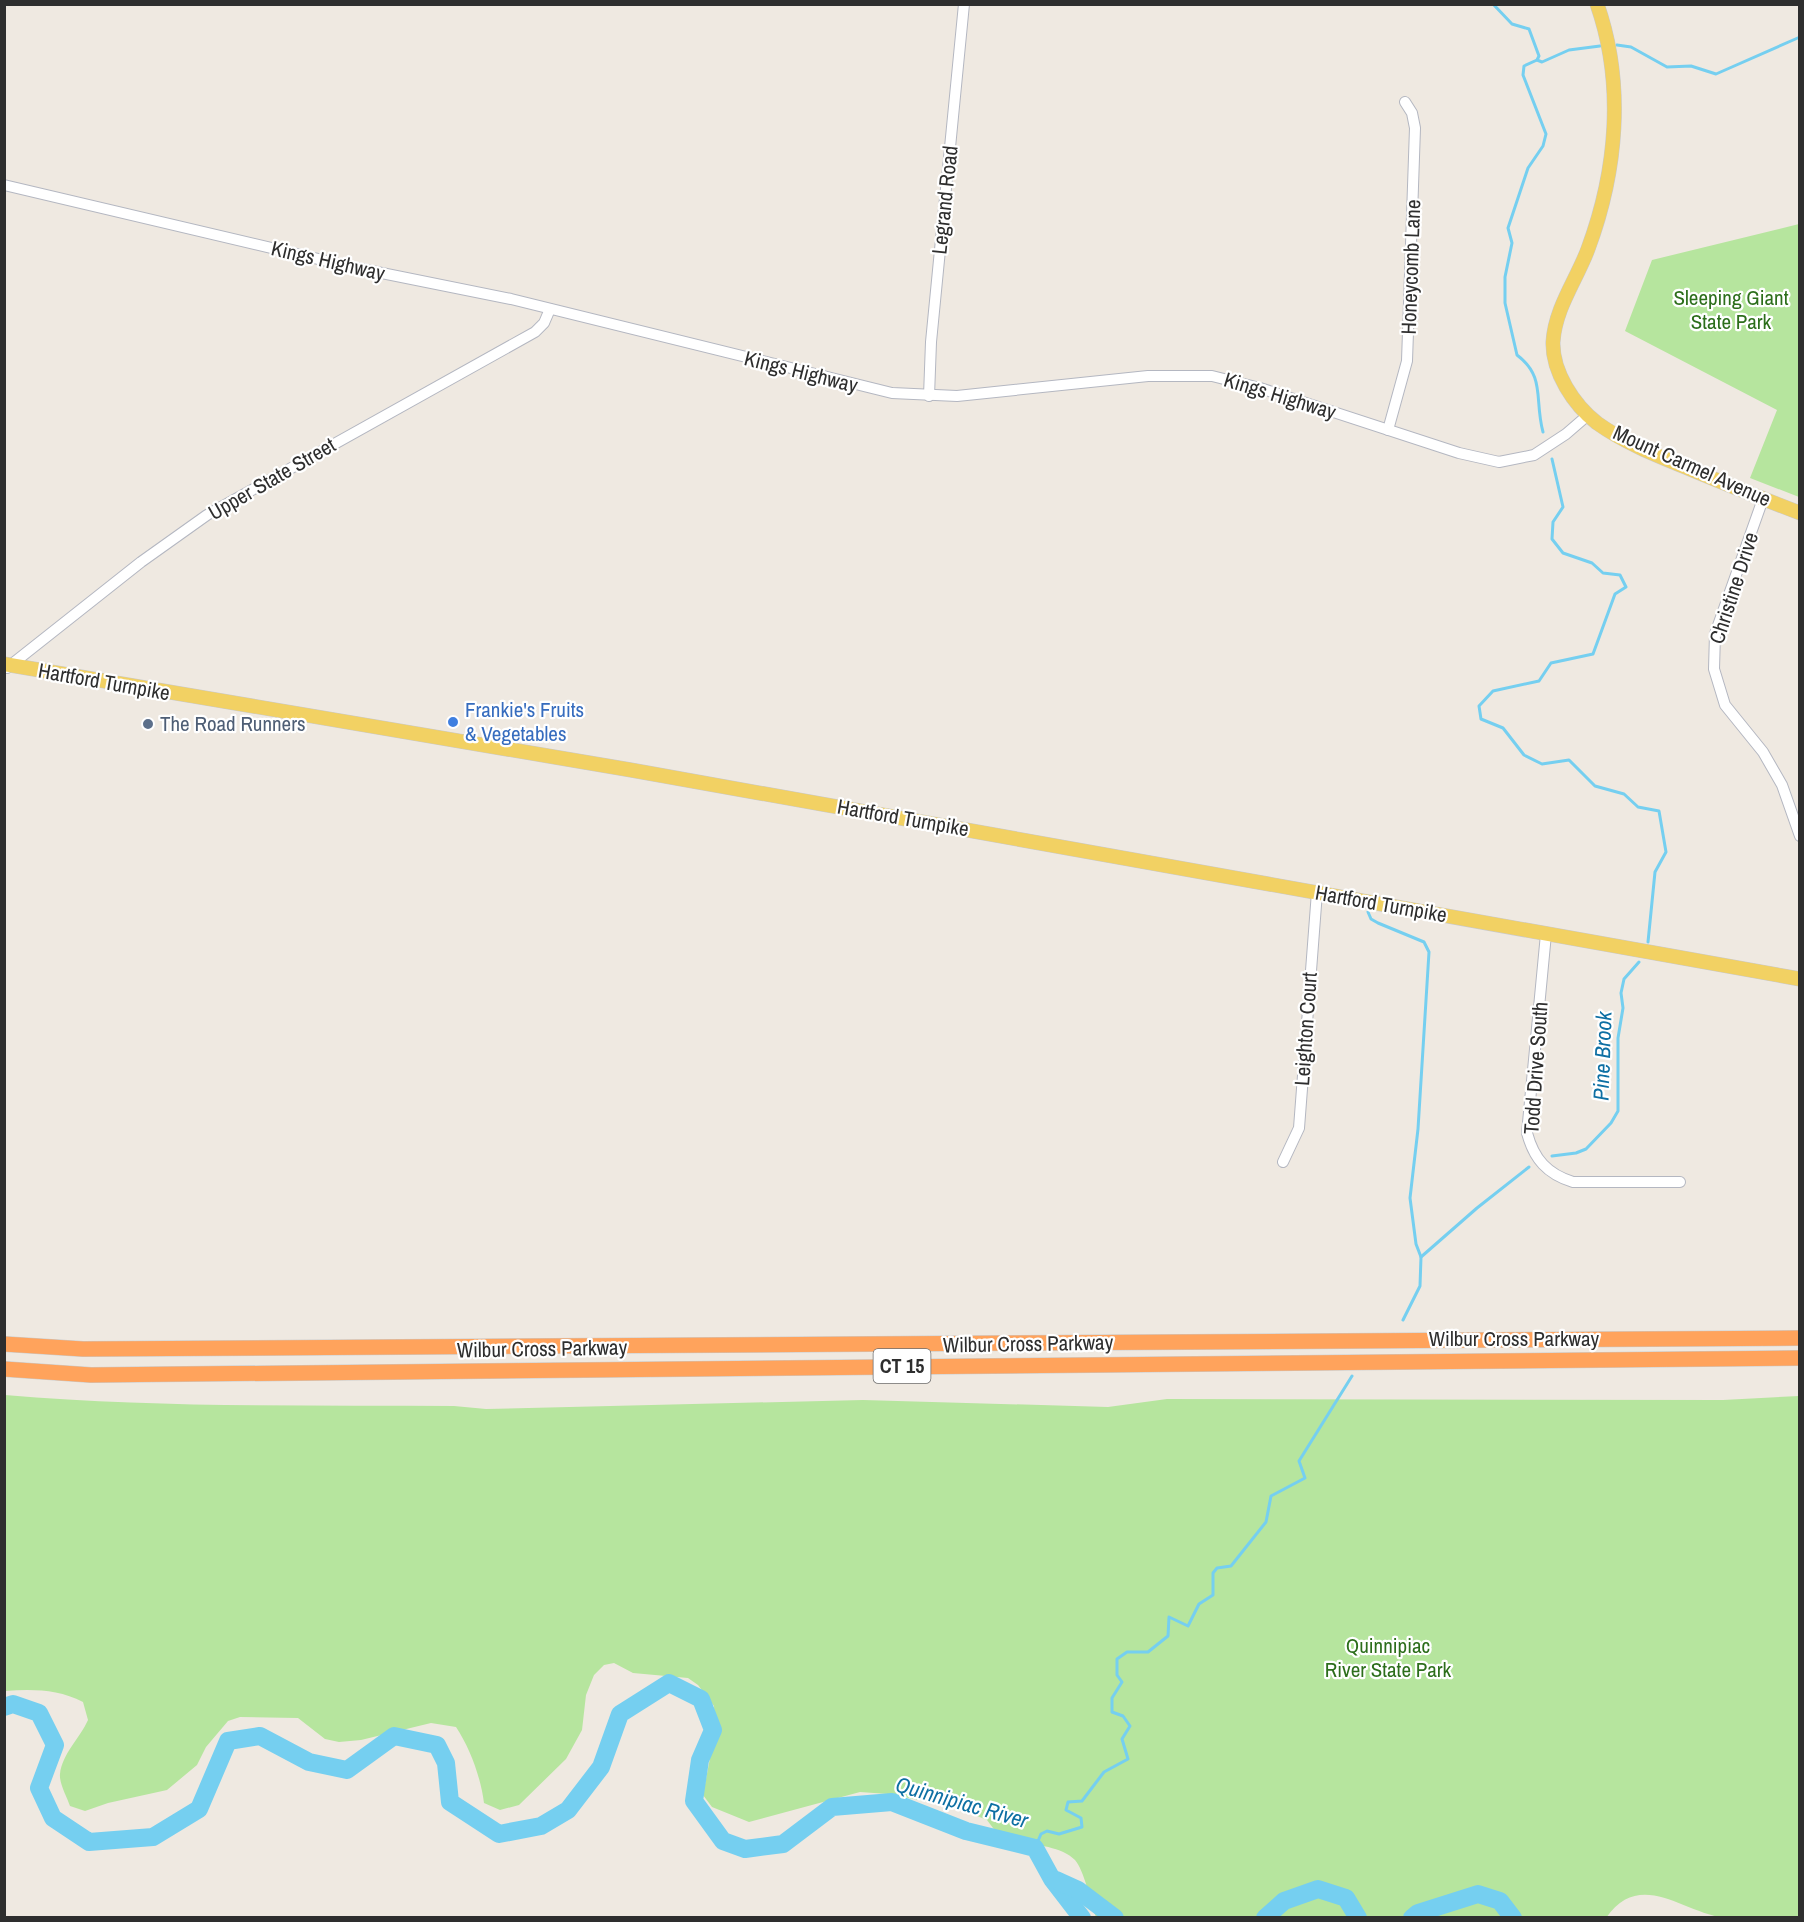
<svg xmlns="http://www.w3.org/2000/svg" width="1804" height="1922" viewBox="0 0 1804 1922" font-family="'Archivo Narrow',sans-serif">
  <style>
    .green { fill: #b6e59e }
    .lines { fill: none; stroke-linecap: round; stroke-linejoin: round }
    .stream { stroke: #75cff0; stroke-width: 3 }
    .river { stroke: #75cff0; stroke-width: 18 }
    .minor-casing { stroke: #b4b7c1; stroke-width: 12 }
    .major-casing { stroke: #c9c9c9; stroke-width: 15 }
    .highway-casing { stroke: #c9c9c9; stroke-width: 16 }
    .minor { stroke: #fff; stroke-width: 10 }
    .major { stroke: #f2d163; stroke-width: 14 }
    .highway { stroke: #ffa35c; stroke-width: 15 }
    .shop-dot { fill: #3f7fe0; stroke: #fff; stroke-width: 2 }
    .service-dot { fill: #5c6f8a; stroke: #fff; stroke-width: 2 }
    .labels { text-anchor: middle; stroke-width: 4.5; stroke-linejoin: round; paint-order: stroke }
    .shield { fill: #fff; stroke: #6d6d6d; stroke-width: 1.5 }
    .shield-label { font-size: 20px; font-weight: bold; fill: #2e2e2e }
    .street-label { font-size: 21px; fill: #2e2e2e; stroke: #fff }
    .park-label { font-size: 21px; fill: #2c6e1b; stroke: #fff }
    .shop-label { font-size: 21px; fill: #366cbe; stroke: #fff; text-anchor: start }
    .service-label { font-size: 21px; fill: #4e5e75; stroke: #fff; text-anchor: start }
    .water-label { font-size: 22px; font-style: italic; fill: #0d6fa3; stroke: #fff }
  </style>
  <rect width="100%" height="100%" fill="#efe9e1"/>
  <!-- green -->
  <g class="green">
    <path d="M1799,224H1800L1799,497L1750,478L1777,410L1625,331L1652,260Z"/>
    <path d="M5,1395C154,1408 304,1405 454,1406L486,1409L863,1400L1108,1407L1167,1399L1723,1400L1799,1396V1917C1775,1918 1748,1921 1724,1918C1682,1912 1640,1869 1606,1918L1096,1917C1091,1903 1084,1870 1075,1860C1059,1844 1023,1844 1002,1840L987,1820L955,1807L888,1794L860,1792L749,1822L712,1807L703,1795L715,1732L714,1706L698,1685L688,1678L633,1673L614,1663L604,1665L594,1675L586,1695L582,1730L566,1759L519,1805L500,1810L484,1803C481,1778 470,1748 456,1727L431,1723L361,1740L339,1742L325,1739L298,1718L240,1717L228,1721L206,1747L197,1765L167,1790L108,1803L85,1811L70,1806C67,1797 59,1783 60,1774C62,1754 80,1738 88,1720L83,1702C58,1689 32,1689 5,1691Z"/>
  </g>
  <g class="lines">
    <!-- stream -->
    <g class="stream">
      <path d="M1493,4L1512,24L1529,29L1539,56L1537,60L1524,66L1523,75L1546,134L1543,146L1528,168L1508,228L1512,243L1505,277V303L1517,355C1546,377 1534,399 1543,432"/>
      <path d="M1617,45L1631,47L1667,67L1691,66L1716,74L1800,37"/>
      <path d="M1537,60L1542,62L1569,50L1600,46"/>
      <path d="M1552,459L1563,507L1553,522L1552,539L1563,553L1592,563L1603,573L1620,575L1626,587L1615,594L1593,654L1551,663L1539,681L1493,691L1479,706L1481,719L1503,728L1524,755L1542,764L1569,760L1595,786L1624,794L1638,807L1659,811L1666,852L1655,872L1648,942"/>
      <path d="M1368,912L1371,919L1378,923L1424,942L1429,952L1418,1129L1410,1198L1416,1244L1421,1257"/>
      <path d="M1552,1156L1576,1153L1586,1149L1611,1123L1618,1111V1038L1623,1008L1621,993L1624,979L1639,962"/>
      <path d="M1403,1320L1420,1286L1421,1257L1477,1208L1529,1167"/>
      <path d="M1035,1848L1041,1834L1047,1831L1059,1834L1082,1827L1081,1818L1066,1810L1068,1802L1082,1801L1104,1772L1128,1759L1122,1739L1130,1726L1123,1716L1112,1712V1698L1122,1682L1117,1675V1659L1127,1652H1148L1168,1636L1169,1617L1188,1626L1199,1604L1213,1595V1573L1217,1568L1231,1566L1266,1522L1271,1496L1305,1478L1299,1461L1352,1376"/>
    </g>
    <!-- river -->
    <g class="river">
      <path d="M4,1707L13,1704L39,1713L55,1745L39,1788L53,1818L89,1842L153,1837L199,1809L228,1741L260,1736L309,1762L347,1770L394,1736L437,1745L446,1763L450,1802L499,1834L541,1826L568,1810L601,1767L620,1714L669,1683L701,1699L713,1730L700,1760L694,1801L723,1841L745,1849L783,1844L832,1807L892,1802L966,1831L1035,1848L1052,1879L1082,1918"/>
      <path d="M1056,1880L1078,1890L1115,1918"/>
      <path d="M1265,1918L1284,1901L1318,1889L1346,1898L1358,1918"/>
      <path d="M1412,1918L1418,1913L1478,1894L1500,1901L1513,1918"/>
    </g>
    <defs>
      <g id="minor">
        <path d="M4,185L352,267L511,299L892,393L957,396L1148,376H1212L1260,388L1459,453L1499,462L1534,455L1566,434L1588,415"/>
        <path d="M929,396L931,342L964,4"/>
        <path d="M1388,430L1407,361L1415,128L1412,113L1405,102"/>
        <path d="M1763,499L1715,634L1714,669L1725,705L1763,752L1782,785L1800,836"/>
        <path d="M7,668L141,562L207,515L535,332L544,323L550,309"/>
        <path d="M1546,934L1527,1133C1534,1159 1547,1174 1573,1182H1680"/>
        <path d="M1283,1162L1299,1128L1317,892"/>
      </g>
      <g id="major">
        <path d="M1597,4C1625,84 1617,171 1588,249C1577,279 1555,308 1553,342C1552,372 1574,405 1597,423C1625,443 1658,456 1690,469C1726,484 1763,499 1800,513"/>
        <path d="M4,664L631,770L1800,979"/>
      </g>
      <g id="highway">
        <path d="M4,1344L83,1349L1800,1338"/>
        <path d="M4,1369L91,1375L1800,1358"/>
      </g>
    </defs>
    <!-- minor casing -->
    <use href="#minor" class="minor-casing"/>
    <!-- major casing -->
    <use href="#major" class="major-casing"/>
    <!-- highway casing -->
    <use href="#highway" class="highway-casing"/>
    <!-- minor -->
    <use href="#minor" class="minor"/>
    <!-- major -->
    <use href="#major" class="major"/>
    <!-- highway -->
    <use href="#highway" class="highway"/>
  </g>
  <!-- markers -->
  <circle class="shop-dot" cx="453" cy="722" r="6"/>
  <circle class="service-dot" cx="148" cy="724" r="6"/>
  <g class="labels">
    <!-- shield labels -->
    <rect class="shield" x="873.5" y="1349" width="57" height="34" rx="4.5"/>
    <g class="shield-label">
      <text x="902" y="1373">CT 15</text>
    </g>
    <!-- street labels -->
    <g class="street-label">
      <text transform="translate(945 200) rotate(-84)" y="7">Legrand Road</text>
      <text transform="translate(328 261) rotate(13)" y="7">Kings Highway</text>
      <text transform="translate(1411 267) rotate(-88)" y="7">Honeycomb Lane</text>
      <text transform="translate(801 372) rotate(14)" y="7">Kings Highway</text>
      <text transform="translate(1280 396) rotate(17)" y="7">Kings Highway</text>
      <text transform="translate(1692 466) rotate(24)" y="7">Mount Carmel Avenue</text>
      <text transform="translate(272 479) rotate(-30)" y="7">Upper State Street</text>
      <text transform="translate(1734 588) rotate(-72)" y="7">Christine Drive</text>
      <text transform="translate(104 682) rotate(10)" y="7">Hartford Turnpike</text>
      <text transform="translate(903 818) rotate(10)" y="7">Hartford Turnpike</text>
      <text transform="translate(1381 904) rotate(10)" y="7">Hartford Turnpike</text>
      <text transform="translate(1306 1029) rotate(-86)" y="7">Leighton Court</text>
      <text transform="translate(1536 1068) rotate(-86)" y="7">Todd Drive South</text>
      <text x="1514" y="1346">Wilbur Cross Parkway</text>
      <text transform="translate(1028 1344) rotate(-1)" y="7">Wilbur Cross Parkway</text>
      <text transform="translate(542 1349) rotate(-1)" y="7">Wilbur Cross Parkway</text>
    </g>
    <!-- park labels -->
    <g class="park-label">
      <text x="1731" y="305">Sleeping Giant<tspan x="1731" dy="24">State Park</tspan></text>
      <text x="1388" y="1653">Quinnipiac<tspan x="1388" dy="24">River State Park</tspan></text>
    </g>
    <!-- shop labels -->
    <g class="shop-label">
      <text x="465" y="717">Frankie's Fruits<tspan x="465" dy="24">&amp; Vegetables</tspan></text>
    </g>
    <!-- service labels -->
    <g class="service-label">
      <text x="160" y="731">The Road Runners</text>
    </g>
    <!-- water labels -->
    <g class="water-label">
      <text transform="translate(1602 1056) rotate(-88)" y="8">Pine Brook</text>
      <text transform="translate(962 1802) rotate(16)" y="8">Quinnipiac River</text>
    </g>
  </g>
  <!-- border -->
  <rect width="1804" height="1922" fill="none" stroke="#2e2e2e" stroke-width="12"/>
</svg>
